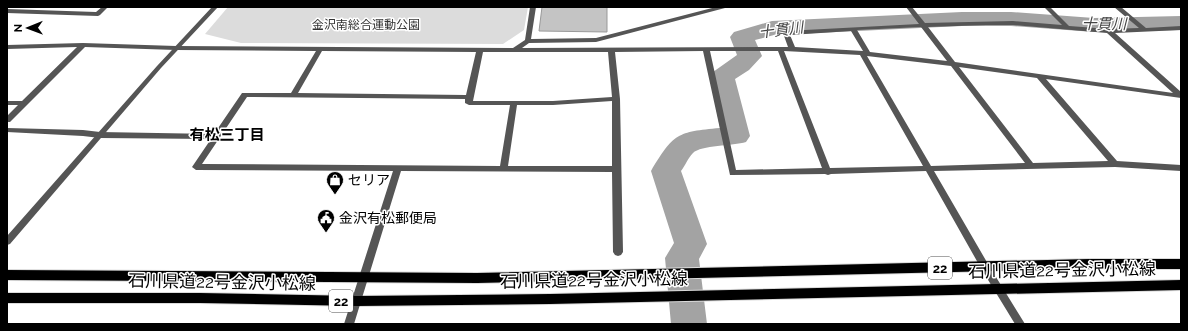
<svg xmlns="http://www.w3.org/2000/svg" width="1188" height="331" viewBox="0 0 1188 331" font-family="Raleway,'Noto Sans JP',sans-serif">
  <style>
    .green { fill: #dcdcdc }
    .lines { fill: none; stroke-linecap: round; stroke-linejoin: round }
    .river { fill: #a3a3a3; fill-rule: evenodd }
    .building { fill: #c4c4c4; stroke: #999 }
    .primary-casing { stroke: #dbdbdb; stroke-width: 2 }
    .minor { fill: #555; fill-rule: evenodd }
    .tertiary { fill: #555; fill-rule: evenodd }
    .primary { fill: #000; fill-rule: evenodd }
    .labels { text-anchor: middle; stroke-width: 3; stroke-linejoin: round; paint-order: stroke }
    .far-park-label { font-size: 12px; fill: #333; stroke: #fff }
    .shield { fill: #fff; stroke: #4c4c4c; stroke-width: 1 }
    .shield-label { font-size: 13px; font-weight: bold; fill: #000 }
    .poi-label { font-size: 14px; fill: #000; stroke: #fff; text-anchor: start }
    .water-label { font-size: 15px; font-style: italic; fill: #444; stroke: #fff }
    .neighbourhood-label { font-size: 15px; font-weight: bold; fill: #000; stroke: #fff }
    .near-street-label { font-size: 17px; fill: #000; stroke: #fff }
  </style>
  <rect width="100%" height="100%" fill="#fff"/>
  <!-- green -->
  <path class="green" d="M228,7H528L524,30L503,44L241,43L205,34Z"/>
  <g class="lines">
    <!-- river -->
    <path class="river" d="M962,12H1011L1094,18L1181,16V30L1094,32L1011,26H962L774,35L755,40L762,56L749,70L735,79L750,136L746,142C733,146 701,145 693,153C688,158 685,166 681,171L707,244L699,259L707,324H671L665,258L674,243L651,171C674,133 677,132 720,128L710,77L713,72L737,55L730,37L734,32L772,21Z"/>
  </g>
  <!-- building -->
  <path class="building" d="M542,7H607V32L539,31Z"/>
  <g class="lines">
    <defs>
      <g id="primary">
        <path d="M1089,259H1181V269H1089L477,283L7,280V270L477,273Z"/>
        <path d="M1181,280V290L550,304L357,306L200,303H7V293H200L357,296L550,294Z"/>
      </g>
    </defs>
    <!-- primary casing -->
    <use href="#primary" class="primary-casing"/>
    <!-- minor -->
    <g class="minor">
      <path d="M102,7H108L100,15L98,16L7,13V9L96,12Z"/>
      <path d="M530,7H536L531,39L596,38L716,7H726L725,8L596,42L529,43L522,48L788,47L783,33L786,31L919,24L906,7H912L925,23L1013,21L1062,25L1044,7H1050L1069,26L1109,29L1139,28L1114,7H1121L1146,28L1181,26V30L1115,33L1181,92V98L1046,79L1117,161L1181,165V171L1115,167L934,171L988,264L1025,324H1015L982,270L926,171L831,174L828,175L825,174L730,175L703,51L615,52L620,99L623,252L621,255L618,256L615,255L613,252L612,172L401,171L354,324H344L393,171L196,170L192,167L211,139L100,138L83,136L7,132V128L83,130L100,132L214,134L242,93H291L316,51L176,50L85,47L10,122H7V116L18,105H7V101H22L77,47L7,49V45L83,43L176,46L513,48L525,40ZM986,25H1013L1107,33L1173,93L955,62L928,27ZM921,27L947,61L870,52L857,30ZM851,31L863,51L795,47L790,35ZM322,51L476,52L466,95L298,93ZM710,51H778L822,168L736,170ZM784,51L860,55L923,166L830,168ZM483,52H608L612,97L553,101H473ZM867,56L951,66L1025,163L931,166ZM959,67L1037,78L1108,161L1033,163ZM247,97L465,99V103L469,105H510L500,166L202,164ZM612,101V166H508L517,105H553Z"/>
    </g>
    <!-- tertiary -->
    <path class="tertiary" d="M212,7H218L161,68L10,244L7,245V236L157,66Z"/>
    <!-- primary -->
    <use href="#primary" class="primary"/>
  </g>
  <!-- icons -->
  <defs>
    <symbol id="shop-pin" viewBox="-11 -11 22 30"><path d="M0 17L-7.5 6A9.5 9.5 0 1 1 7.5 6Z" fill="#000" stroke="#fff"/><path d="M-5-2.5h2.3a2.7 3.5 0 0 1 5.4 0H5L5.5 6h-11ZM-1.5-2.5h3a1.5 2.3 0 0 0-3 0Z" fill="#fff"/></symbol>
    <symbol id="civic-pin" viewBox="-11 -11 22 30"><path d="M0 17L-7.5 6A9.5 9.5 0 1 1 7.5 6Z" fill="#000" stroke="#fff"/><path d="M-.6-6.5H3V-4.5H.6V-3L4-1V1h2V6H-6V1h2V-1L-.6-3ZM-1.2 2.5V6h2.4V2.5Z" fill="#fff"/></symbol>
  </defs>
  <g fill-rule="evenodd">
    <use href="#shop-pin" x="325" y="170" width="20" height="27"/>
    <use href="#civic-pin" x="316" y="208" width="20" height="27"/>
  </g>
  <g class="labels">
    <!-- far-park labels -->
    <g class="far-park-label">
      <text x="366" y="29">金沢南総合運動公園</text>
    </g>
    <!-- shield labels -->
    <g class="shield">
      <rect x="928" y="257" width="24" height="22" rx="3"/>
      <rect x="329" y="290" width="24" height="22" rx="3"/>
    </g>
    <g class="shield-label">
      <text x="940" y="273">22</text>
      <text x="341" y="306">22</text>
    </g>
    <!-- poi labels -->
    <g class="poi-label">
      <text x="348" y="185">セリア</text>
      <text x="339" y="223">金沢有松郵便局</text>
    </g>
    <!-- water labels -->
    <g class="water-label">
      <text x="1104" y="29">十貫川</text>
      <text transform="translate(781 30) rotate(-7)" y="5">十貫川</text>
    </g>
    <!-- neighbourhood labels -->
    <g class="neighbourhood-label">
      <text x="227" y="140">有松三丁目</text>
    </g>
    <!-- near-street labels -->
    <g class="near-street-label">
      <text transform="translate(1062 270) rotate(-1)" y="6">石川県道22号金沢小松線</text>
      <text transform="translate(594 280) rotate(-1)" y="6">石川県道22号金沢小松線</text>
      <text transform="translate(222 282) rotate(1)" y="6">石川県道22号金沢小松線</text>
    </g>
  </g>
  <!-- border -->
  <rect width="1188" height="331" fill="none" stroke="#000000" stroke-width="16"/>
  <!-- north arrow -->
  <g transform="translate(28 28) rotate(269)" stroke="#ffffff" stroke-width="3" paint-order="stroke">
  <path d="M0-3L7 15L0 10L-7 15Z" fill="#000000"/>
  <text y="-6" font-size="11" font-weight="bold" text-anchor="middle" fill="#000000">N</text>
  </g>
</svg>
